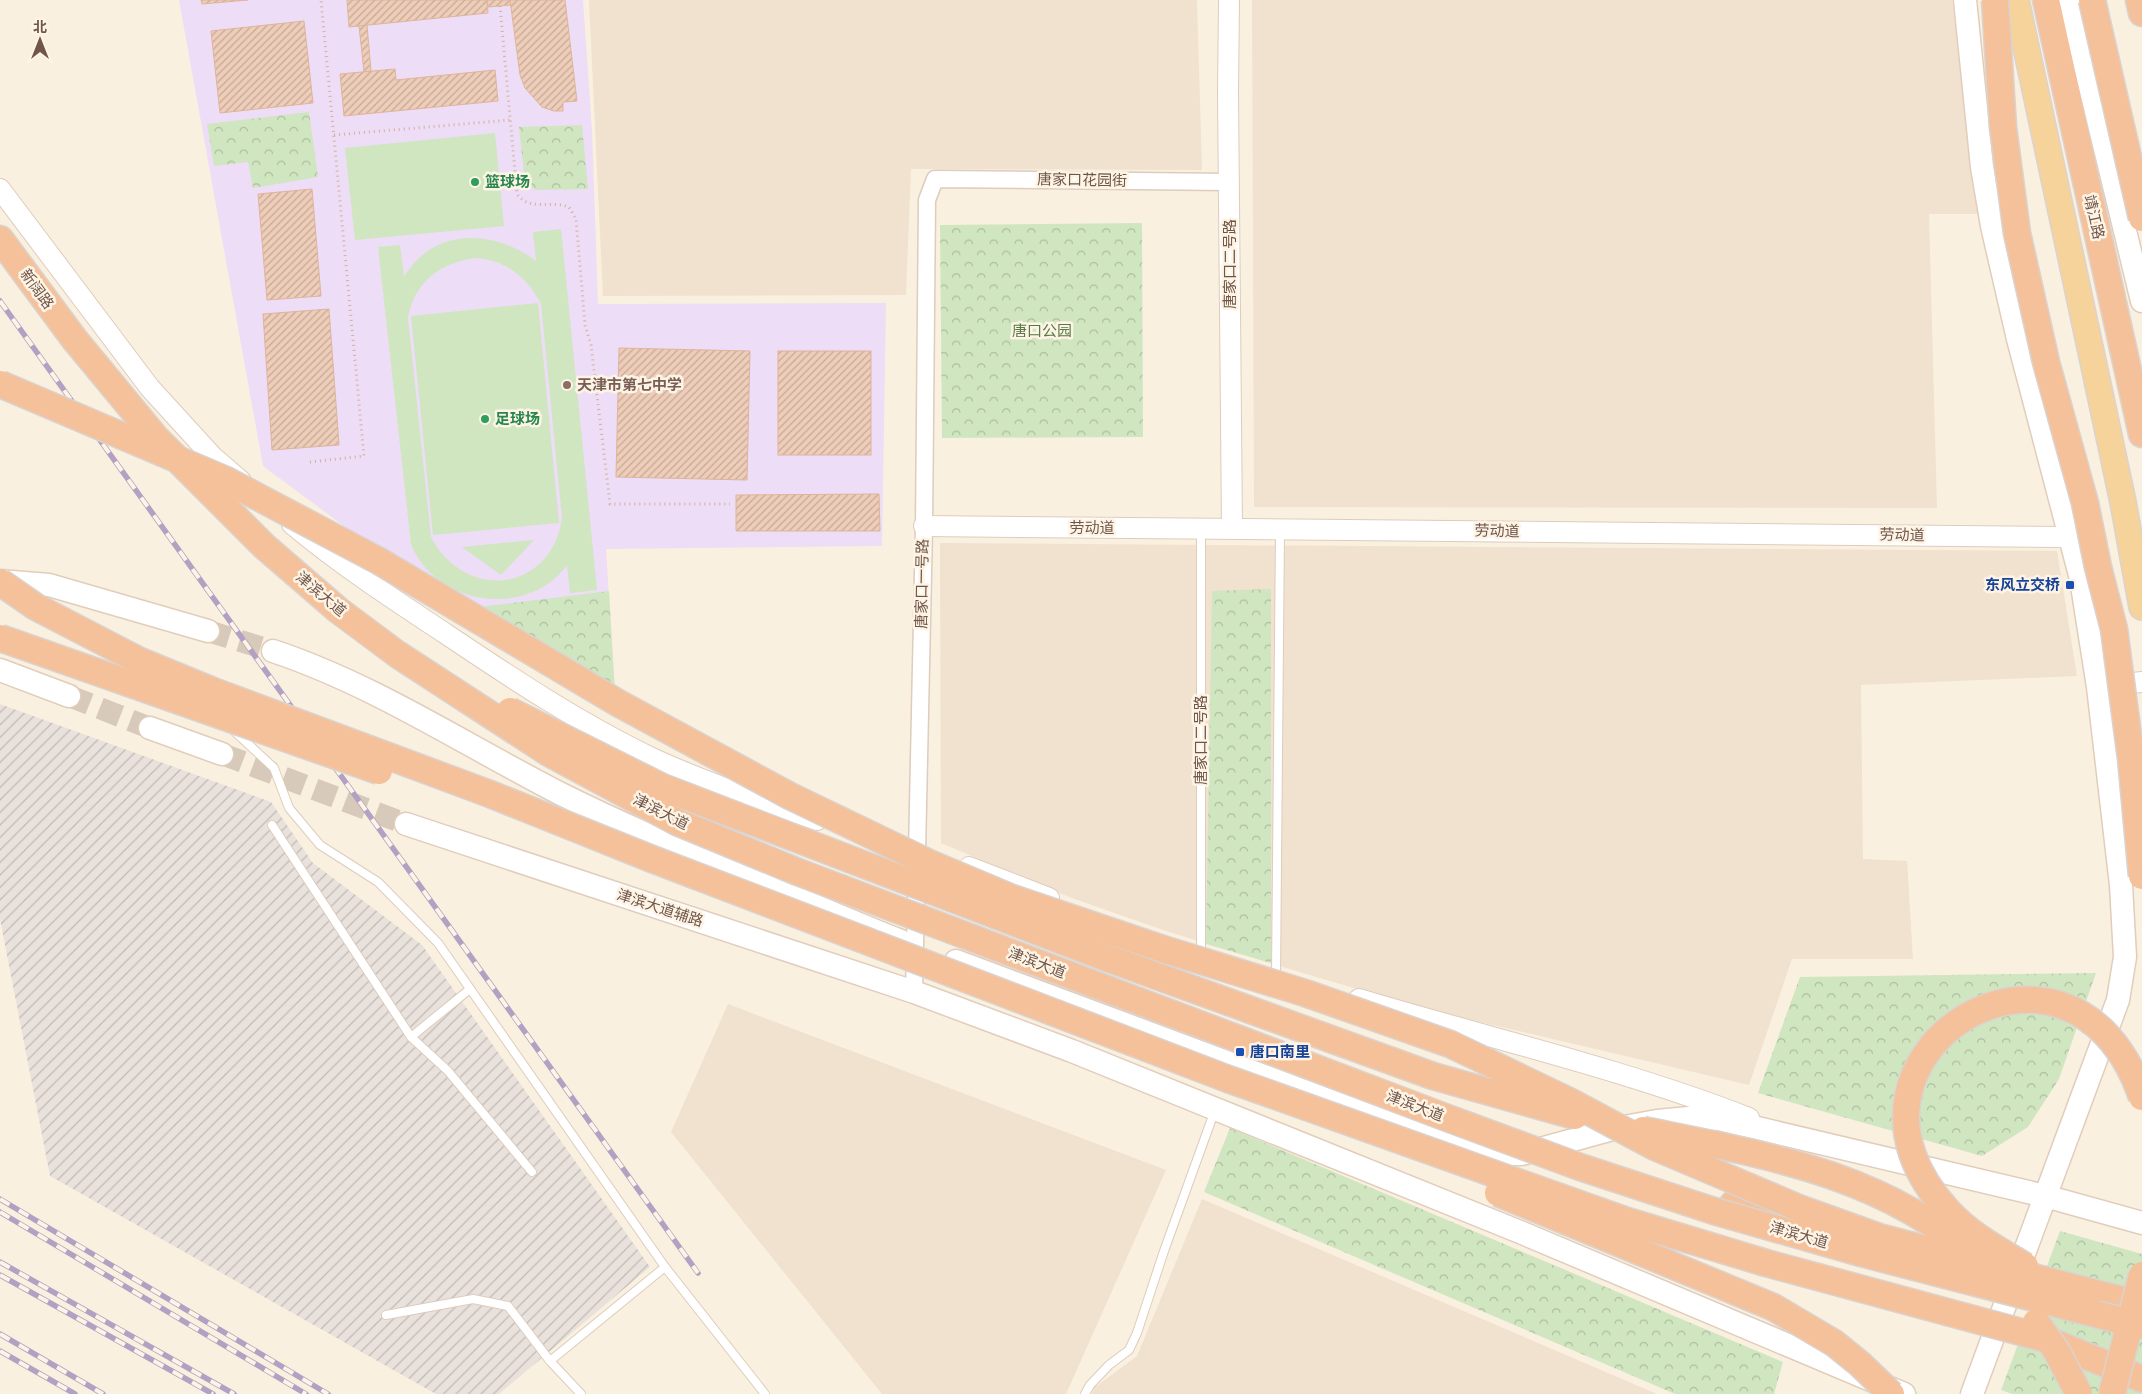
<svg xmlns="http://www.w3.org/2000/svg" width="2142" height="1394" viewBox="0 0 2142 1394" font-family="Helvetica,'Noto Sans SC',sans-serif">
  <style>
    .residential { fill: #f1e1cf }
    .industrial { fill: url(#industrial-furrows) }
    .education { fill: #edddf6 }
    .forest { fill: url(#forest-crowns) }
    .pitch { fill: #d0e6c0; fill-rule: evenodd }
    .building { fill: url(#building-hatch); stroke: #e0b49b }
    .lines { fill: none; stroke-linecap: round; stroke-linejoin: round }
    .secondary-tunnel { stroke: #d7caba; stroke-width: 22; stroke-dasharray: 22 11; stroke-linecap: butt }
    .service-casing { stroke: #deccbd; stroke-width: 10 }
    .minor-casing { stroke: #deccbd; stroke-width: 19 }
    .tertiary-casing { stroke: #deccbd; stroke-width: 22 }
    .secondary-casing { stroke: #e2cdbb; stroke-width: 25 }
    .primary-casing { stroke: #dad3d0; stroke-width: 28 }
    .trunk-casing { stroke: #dad3d0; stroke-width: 29 }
    .path { stroke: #d2b19d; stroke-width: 3; stroke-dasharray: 1 4; stroke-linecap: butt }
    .service { stroke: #fff; stroke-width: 8 }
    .minor { stroke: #fff; stroke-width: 16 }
    .tertiary { stroke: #fff; stroke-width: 20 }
    .secondary { stroke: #fff; stroke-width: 22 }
    .primary { stroke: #f6d39b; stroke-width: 25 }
    .trunk { stroke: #f4c19a; stroke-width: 26 }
    .rail-casing { stroke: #b2a1c2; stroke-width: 5.5 }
    .rail { stroke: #fef4e6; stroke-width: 4; stroke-dasharray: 11; stroke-linecap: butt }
    .trunk-bridge-casing { stroke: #dad3d0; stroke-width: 29; stroke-linecap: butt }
    .trunk-bridge { stroke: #f4c19a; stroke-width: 26 }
    .leisure-dot { fill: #2e9e5b; stroke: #fef4e6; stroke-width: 2 }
    .education-dot { fill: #8d6e63; stroke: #fef4e6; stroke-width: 2 }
    .transit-dot { fill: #1a4fb4; stroke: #fef4e6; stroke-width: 2 }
    .labels { text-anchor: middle; stroke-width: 5; stroke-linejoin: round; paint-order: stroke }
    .street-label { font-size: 15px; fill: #6f5649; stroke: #fef4e6 }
    .leisure-label { font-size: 15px; font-weight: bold; fill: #27864d; stroke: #fef4e6; text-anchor: start }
    .park-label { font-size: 15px; fill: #557a45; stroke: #fef4e6 }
    .education-label { font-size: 15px; font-weight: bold; fill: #785e54; stroke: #fef4e6; text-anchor: start }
    .transit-label { font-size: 15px; font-weight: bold; fill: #164399; stroke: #fef4e6; text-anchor: end }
  </style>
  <defs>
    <pattern id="industrial-furrows" width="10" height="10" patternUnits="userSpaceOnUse" patternTransform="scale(1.25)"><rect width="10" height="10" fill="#e9e2dc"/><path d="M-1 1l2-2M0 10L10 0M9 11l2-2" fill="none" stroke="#c1bab4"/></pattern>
    <pattern id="forest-crowns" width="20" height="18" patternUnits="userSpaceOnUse" patternTransform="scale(1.25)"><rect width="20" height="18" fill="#d0e6c0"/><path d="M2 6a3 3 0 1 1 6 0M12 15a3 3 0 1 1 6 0" fill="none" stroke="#adbd9e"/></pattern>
    <pattern id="building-hatch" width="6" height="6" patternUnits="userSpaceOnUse" patternTransform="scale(1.25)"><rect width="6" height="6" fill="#eecdb9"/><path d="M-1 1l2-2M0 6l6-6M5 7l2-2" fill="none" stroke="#c5a998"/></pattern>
  </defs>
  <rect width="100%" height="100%" fill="#faf0e0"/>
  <!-- residential -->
  <g class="residential">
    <path d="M589,0H1197L1202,170L911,169L906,295L603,296Z"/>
    <path d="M1252,0H1952L1980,214H1929L1937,508L1254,507Z"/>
    <path d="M940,543L2057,551L2077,676L1861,685L1863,859L1907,861L1913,959H1792L1749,1085L1429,1010L1296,971L1166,931L1069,897L941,843Z"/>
    <path d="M728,1004L1166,1170L1066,1394H882L671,1132Z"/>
    <path d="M1202,1199L1657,1394H1092L1094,1388L1137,1356Z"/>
  </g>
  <!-- industrial -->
  <path class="industrial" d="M0,704L271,802L313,863L422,945L650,1267L499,1394H436L50,1176L0,919Z"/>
  <!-- education -->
  <path class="education" d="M179,0H583L592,130L598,304L886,303L882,546L606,549L615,693L348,529L263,466Z"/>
  <!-- forest -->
  <g class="forest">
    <path d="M309,112L318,177L253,188L248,162L214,166L207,124Z"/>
    <path d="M582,125L588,189L536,190L525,183L519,127Z"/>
    <path d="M1142,223L1143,437L942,438L940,225Z"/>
    <path d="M1271,589V963L1206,944L1212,591Z"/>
    <path d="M609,591L615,693L479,607Z"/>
    <path d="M2096,973L2059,1079L2028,1127L1982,1156L1758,1093L1800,977Z"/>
    <path d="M1230,1128L1783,1362L1774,1394H1675L1204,1192Z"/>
    <path d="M2060,1231L2142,1254V1394H2012L2001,1390Z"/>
  </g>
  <!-- pitch -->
  <g class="pitch">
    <path d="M495,133L504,226L355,240L345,148Z"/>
    <path d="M561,229L597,590L570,593L567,565C527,620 435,605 411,544L378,247L400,245L404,277C433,227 494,229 536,261L533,232ZM476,258C506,260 528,278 541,304L562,518C551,593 465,602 431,537L408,318C414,282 441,262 476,258Z"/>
    <path d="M538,303L559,523L433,535L411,316Z"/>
    <path d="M534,540L501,575L462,547Z"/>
  </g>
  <!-- building -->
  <g class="building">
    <path d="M201,0H248L202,4Z"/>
    <path d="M347,0H487L488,13L349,27Z"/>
    <path d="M487,0H510L511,5L488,7Z"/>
    <path d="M510,0H565L577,101L563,102V111H554L542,107L525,88L520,75Z"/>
    <path d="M304,21L313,103L220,113L211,31Z"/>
    <path d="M367,25L371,71L364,72L359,26Z"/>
    <path d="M395,69L396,80L495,70L498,101L344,116L340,74Z"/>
    <path d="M312,189L321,296L267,300L258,194Z"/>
    <path d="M329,309L339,445L272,450L263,314Z"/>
    <path d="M619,348L750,351L747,480L616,477Z"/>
    <rect x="778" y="351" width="93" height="104"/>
    <path d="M879,494L880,531H736V495Z"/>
  </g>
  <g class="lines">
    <!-- secondary-tunnel -->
    <g class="secondary-tunnel">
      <path d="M208,631L273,651"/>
      <path d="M69,696L150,728"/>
      <path d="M222,754L406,824"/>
    </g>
    <defs>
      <g id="service">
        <path d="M232,729L274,768L289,808L320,845L378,882L438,943L665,1267L765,1394"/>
        <path d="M272,825L411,1037L448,1071L532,1172"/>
        <path d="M1201,951V531"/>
        <path d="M1276,975L1280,531"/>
        <path d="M411,1037L470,989"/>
        <path d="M386,1315L473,1299L508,1306L550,1361"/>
        <path d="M581,1394L550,1361L665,1267"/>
        <path d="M1085,1394L1090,1385L1109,1365L1129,1350L1137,1333L1164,1251L1215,1110"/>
      </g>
      <path id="minor" d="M914,992L924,526L927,200L935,179L1229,182"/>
      <g id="tertiary">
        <path d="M1229,0L1228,93L1232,528"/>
        <path d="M0,189L150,388L212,456L241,481"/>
        <path d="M292,524C341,565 393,599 446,634C513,679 581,724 654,759C706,783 762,801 817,820"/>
        <path d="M924,526L2071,537"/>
        <path d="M2108,686L2142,682"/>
        <path d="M969,867L1049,898"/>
        <path d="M1359,999C1489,1038 1623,1069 1749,1118"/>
      </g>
      <g id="secondary">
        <path d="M1965,0L1982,167L1992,226L2018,339L2081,579L2098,687L2121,885L2125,957L2118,1000L1972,1394"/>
        <path d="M2069,0L2142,301"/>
        <path d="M0,581L49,585L208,631"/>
        <path d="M273,651C375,685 465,745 561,794C629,828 700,858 771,887C814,905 857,924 901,941"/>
        <path d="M0,670L69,696"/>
        <path d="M150,728L222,754"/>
        <path d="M406,824L914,992L1072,1051L1520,1232L1904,1394"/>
        <path d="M956,961L1390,1123L1473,1150L1498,1154H1522L1613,1129L1657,1121L1689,1118L1719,1119L2045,1196L2142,1223"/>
      </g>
      <path id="primary" d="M2016,0L2123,502L2142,607"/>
      <g id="trunk">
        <path d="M2046,0L2142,434"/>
        <path d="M2139,0L2142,13"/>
        <path d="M0,239L75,340"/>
        <path d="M1733,1204L1822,1225"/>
        <path d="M2091,1292L2142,1305"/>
        <path d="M2043,1338L2142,1379"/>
      </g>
    </defs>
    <!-- service casing -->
    <use href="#service" class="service-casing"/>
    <!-- minor casing -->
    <use href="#minor" class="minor-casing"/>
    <!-- tertiary casing -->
    <use href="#tertiary" class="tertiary-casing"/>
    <!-- secondary casing -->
    <use href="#secondary" class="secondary-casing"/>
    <!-- primary casing -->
    <use href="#primary" class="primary-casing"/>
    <!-- trunk casing -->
    <use href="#trunk" class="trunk-casing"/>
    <!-- path -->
    <g class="path">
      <path d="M500,6L517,194C530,212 551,200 569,207L576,219L585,325L591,345L610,504H730"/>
      <path d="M334,135L510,120"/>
      <path d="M310,462L364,456L321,0"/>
    </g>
    <!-- service -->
    <use href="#service" class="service"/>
    <!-- minor -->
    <use href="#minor" class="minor"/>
    <!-- tertiary -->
    <use href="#tertiary" class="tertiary"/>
    <!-- secondary -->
    <use href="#secondary" class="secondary"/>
    <!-- primary -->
    <use href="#primary" class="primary"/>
    <!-- trunk -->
    <use href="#trunk" class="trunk"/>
    <defs>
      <g id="rail">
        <path d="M0,301L698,1273"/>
        <path d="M0,1199L328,1394"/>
        <path d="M0,1212L306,1394"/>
        <path d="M0,1262L234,1394"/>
        <path d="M0,1275L213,1394"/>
        <path d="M0,1334L103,1394"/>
        <path d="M0,1351L75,1394"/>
      </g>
    </defs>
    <!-- rail casing -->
    <use href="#rail" class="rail-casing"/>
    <!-- rail -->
    <use href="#rail" class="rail"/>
    <defs>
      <g id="trunk-bridge">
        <path d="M1995,0L2003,127L2017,233L2046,362L2085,503L2098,567L2114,629L2131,758L2142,876"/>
        <path d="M2092,0L2142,218"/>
        <path d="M75,340L156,438L264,546L338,610L397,654L549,753L677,822L798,872L1442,1116L1580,1167L1714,1211L1861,1253L2142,1326"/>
        <path d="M0,384L226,480L379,561L618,703L790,796L929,863L1012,898L1163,949L1305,993L1450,1044L1571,1102L1655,1147L1801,1209L1879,1237L2091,1292"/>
        <path d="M0,582L36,607L140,661L213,691L490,794L652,859L1228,1079L1627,1221L1766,1263L2043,1338"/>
        <path d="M0,638L379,771"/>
        <path d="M510,711L662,787L1107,958L1433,1076L1575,1116"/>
        <path d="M1643,1130C1761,1154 1885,1174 1977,1259"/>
        <path d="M1498,1193L1773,1307L1834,1343L1860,1364L1891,1394"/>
        <path d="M2025,1266C1998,1250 1970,1235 1948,1211C1804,1056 2071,889 2142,1097"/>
        <path d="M2036,1322L2056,1350L2079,1394"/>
        <path d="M2112,1394L2142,1275"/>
      </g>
    </defs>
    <!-- trunk-bridge casing -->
    <use href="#trunk-bridge" class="trunk-bridge-casing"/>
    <!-- trunk-bridge -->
    <use href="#trunk-bridge" class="trunk-bridge"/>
  </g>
  <!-- markers -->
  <g class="leisure-dot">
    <circle cx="475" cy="182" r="5"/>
    <circle cx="485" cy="419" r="5"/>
  </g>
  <circle class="education-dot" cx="567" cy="385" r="5"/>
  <g class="transit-dot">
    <rect x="2065" y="580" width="10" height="10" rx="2.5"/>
    <rect x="1235" y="1047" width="10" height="10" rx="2.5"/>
  </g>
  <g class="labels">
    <!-- street labels -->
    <g class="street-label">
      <text transform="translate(1082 180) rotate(1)" y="5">唐家口花园街</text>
      <text transform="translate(2094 217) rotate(77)" y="5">靖江路</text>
      <text transform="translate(1230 264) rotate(-90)" y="5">唐家口二号路</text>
      <text transform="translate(37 289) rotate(54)" y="5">新阔路</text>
      <text x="1092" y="533">劳动道</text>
      <text transform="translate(1497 531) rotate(1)" y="5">劳动道</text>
      <text transform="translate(1902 535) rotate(1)" y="5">劳动道</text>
      <text transform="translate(922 584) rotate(-89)" y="5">唐家口一号路</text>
      <text transform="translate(321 594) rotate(40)" y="5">津滨大道</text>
      <text transform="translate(1201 740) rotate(-90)" y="5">唐家口二号路</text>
      <text transform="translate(661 812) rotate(27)" y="5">津滨大道</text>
      <text transform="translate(660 908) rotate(18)" y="5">津滨大道辅路</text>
      <text transform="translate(1037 963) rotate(21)" y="5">津滨大道</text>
      <text transform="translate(1415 1106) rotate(21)" y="5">津滨大道</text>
      <text transform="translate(1799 1235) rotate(16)" y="5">津滨大道</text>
    </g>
    <!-- leisure labels -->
    <g class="leisure-label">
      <text x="485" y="187">篮球场</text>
      <text x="495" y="424">足球场</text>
    </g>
    <!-- park labels -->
    <g class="park-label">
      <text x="1042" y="336">唐口公园</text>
    </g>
    <!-- education labels -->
    <g class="education-label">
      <text x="577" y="390">天津市第七中学</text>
    </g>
    <!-- transit labels -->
    <g class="transit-label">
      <text x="2060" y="590">东风立交桥</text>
      <text x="1250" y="1057" text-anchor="start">唐口南里</text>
    </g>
  </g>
  <!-- north arrow -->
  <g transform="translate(40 40)" stroke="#fef4e6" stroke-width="4" paint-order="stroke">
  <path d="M0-4L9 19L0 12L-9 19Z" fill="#6f5649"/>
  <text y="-8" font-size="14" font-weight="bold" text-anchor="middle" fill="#6f5649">北</text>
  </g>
</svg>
